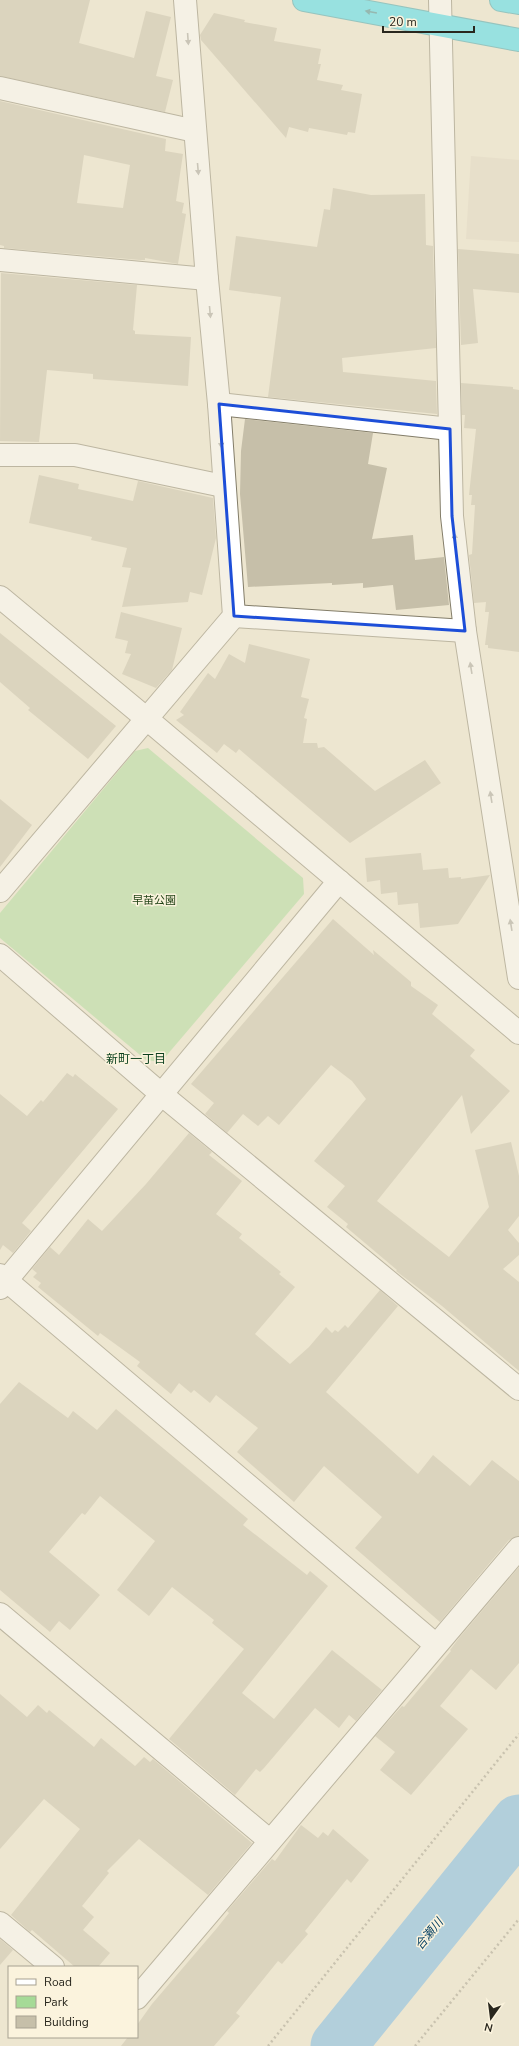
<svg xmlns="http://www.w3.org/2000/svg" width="519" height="2046" viewBox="0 0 519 2046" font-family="'Nunito Sans','Noto Sans JP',sans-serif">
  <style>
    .industrial { fill: #e1d7c3 }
    .green { fill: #a6da97 }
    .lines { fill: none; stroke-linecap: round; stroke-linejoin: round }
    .river { stroke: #6bb3e9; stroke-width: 55 }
    .building { fill: #c6bfa9; fill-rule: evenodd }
    .street-casing { stroke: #837d69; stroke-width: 24 }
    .highway-casing { stroke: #2e9ca9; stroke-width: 24 }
    .path { stroke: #9d9887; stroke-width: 2.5; stroke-dasharray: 2 3; stroke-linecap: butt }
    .street { stroke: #fff; stroke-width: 22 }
    .highway { stroke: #31dbf4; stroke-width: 22 }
    .oneway { fill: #2d8189 }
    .oneway2 { fill: #9f9e9a }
    .marked { fill: none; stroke: #1d4ed8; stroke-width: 3; stroke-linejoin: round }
    .labels { text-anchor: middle; stroke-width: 3; stroke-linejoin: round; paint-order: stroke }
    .park-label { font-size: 11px; fill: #1f4114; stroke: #fbf3dd }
    .neighbourhood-label { font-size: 12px; fill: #093f1d; stroke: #fbf3dd }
    .water-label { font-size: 12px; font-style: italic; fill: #074265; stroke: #fbf3dd }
  </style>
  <rect width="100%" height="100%" fill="#ede6d0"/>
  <!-- industrial -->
  <path class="industrial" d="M471,156L519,160V242L466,239Z"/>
  <!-- green -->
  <path class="green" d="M148,748L303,878L304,894L161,1062L146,1060L0,938V913L135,751Z"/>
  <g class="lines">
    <!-- river -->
    <path class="river" d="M338,2046L519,1822"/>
  </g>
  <!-- building -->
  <g class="building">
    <path d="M0,0H90L79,43L134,58L146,11L171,17L156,76L173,80L165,112L0,76Z"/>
    <path d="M214,13L245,20L244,22L277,28L274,41L321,49L318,64H321L317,80L343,85L341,90L362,94L355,133L348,132L347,135L309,128L308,132L289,127L286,138L201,40L200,35Z"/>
    <path d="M0,101L166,139L165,151L183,154L176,201L184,203L182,213L186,214L178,264L145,258V260H140L4,248V246L0,245ZM84,155L130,165L123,208L77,203Z"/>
    <path d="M333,188L371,195L425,194L426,245L433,246L436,348L342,358L343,372L436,381L437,414L268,397L281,297L229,290L236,236L317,247L324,209L330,210Z"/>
    <path d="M458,249L519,254V293L473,289L478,343L461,345Z"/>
    <path d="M1,273L137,285L133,330L135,331V334L191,337L188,386L93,379V374L47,370L39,442L0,441Z"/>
    <path d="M461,383L513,387V389L519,390V652L488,648V645H485L489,612H485L486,602L474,603L469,555L472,554L475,505H471L472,495H469L476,429L464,428L465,415H462Z"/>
    <path d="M245,419L373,433L368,464L387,468L372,539L413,535L415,560L444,557L449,605L396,610L393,585L363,588V583L332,585V583L248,587L240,494L241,451Z"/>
    <path d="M39,475L79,484L78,489L133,501L138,481L213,498L216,538L202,595L190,592L188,602L122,607L131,568L122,567L127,548L91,540L92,537L29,523Z"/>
    <path d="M121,612L182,628L172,670L156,688L122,674L131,654L125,653L128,641L115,638Z"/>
    <path d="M0,633L116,726L88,759L28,710L30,708L0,682Z"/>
    <path d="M249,644L310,659L301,697L309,699L304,718L307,719L303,743H317L318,748L324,747L375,791L425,760L441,783L350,843L239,749L236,753L224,744L217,753L176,720L184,715L180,712L208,673L215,679L229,654L245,663Z"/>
    <path d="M0,799L32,825L0,867Z"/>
    <path d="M421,853L423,870L448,868L449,878L461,877V879L490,875L458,924L420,928L418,903L398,905L397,892L381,894L380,880L367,882L365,858Z"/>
    <path d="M333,919L374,955L373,950L411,982V986L438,1005L432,1014L475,1050L470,1056L510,1091L471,1134L462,1095L377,1201L449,1257L489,1207L475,1150L511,1142L519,1176V1216L508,1230L519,1243V1255L503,1269L519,1282V1371L442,1306L396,1271L397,1270L346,1227L348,1224L327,1207L345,1186L314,1161L366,1099L352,1081L331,1065L279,1125L268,1116L258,1126L243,1114L227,1133L205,1114L214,1103L191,1084Z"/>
    <path d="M67,1073L73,1077L75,1074L118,1109L22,1223L31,1231L13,1253L3,1245L0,1250V1094L27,1116L41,1100L43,1102Z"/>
    <path d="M189,1133L212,1152L209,1155L242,1181L216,1214L242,1234L239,1238L281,1272L279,1274L295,1287L255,1334L290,1364L309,1347L326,1327L332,1333L335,1330L338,1332L345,1325L348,1328L380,1290L398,1306L326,1392L418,1474L433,1455L470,1486L492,1460L519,1481V1536L509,1540L440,1622L355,1548L382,1517L324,1466L294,1502L237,1452L258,1428L216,1395L210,1403L194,1390L191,1393L179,1383L171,1394L137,1366L140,1362L100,1333L98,1336L38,1287L41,1283L33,1277L37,1273L32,1269L50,1247L59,1255L88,1219L102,1231L146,1184Z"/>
    <path d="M19,1382L68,1418L73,1411L97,1430L116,1409L248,1519L243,1525L307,1575L310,1571L328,1586L242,1693L274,1719L332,1650L382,1690L356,1721L349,1715L339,1728L315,1708L264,1768L260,1772L256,1769L235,1795L169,1739L244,1649L212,1623L214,1620L172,1587L149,1616L117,1590L155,1541L100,1496L85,1515L82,1513L49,1552L100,1595L70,1630L59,1621L50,1632L0,1590V1404Z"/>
    <path d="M519,1567V1663L496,1690L471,1669L440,1706L468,1729L411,1795L380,1770L395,1752L375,1736L402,1706L404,1707L451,1651L450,1650L459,1638Z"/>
    <path d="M0,1694L27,1717L38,1705L47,1713L49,1710L94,1747L101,1738L135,1766L144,1757L150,1762L153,1759L252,1843L208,1895L139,1839L107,1871L109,1873L82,1906L94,1917L83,1930L110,1953L98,1967H75L32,1930L30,1932L11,1915L80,1829L44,1799L0,1849Z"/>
    <path d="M301,1825L318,1838L323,1832L328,1836L333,1829L369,1860L351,1883L347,1879L305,1931L308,1934L282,1964L278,1961L236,2013L240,2016L214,2046H121L128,2037H137V2025L152,2004L217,1928L229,1913L227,1911L272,1859L275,1861Z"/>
    <path d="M0,1939L13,1950L0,1965Z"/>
  </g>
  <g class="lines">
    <defs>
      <g id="street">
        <path d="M440,0L452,516L465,631L519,978"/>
        <path d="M0,88L195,131"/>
        <path d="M0,260L207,279"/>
        <path d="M219,404L450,429"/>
        <path d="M0,455H75L223,486"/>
        <path d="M0,597L147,719L519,1033"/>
        <path d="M234,616L465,631"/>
        <path d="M0,891L234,616L219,404L207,279L185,0"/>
        <path d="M0,955L161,1094L519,1389"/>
        <path d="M0,1275L436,1645"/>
        <path d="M0,1288L339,881"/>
        <path d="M0,1614L269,1840"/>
        <path d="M0,1923L53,1967"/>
        <path d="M137,1998L519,1548"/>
      </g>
      <g id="highway">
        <path d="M304,0L519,40"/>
        <path d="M501,0L519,3"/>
      </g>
    </defs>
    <!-- street casing -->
    <use href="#street" class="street-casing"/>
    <!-- highway casing -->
    <use href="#highway" class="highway-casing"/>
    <!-- path -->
    <g class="path">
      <path d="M268,2046L519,1734"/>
      <path d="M415,2046L519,1919"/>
    </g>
    <!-- street -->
    <use href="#street" class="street"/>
    <!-- highway -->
    <use href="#highway" class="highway"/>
  </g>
  <!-- one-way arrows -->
  <defs><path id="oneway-solid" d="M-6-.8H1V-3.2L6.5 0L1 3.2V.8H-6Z"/></defs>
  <use class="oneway" href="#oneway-solid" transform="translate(371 12) rotate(-170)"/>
  <g class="oneway2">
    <use href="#oneway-solid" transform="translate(188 39) rotate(86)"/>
    <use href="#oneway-solid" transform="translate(198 169) rotate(85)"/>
    <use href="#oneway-solid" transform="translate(210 312) rotate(85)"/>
    <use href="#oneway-solid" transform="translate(221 442) rotate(87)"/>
    <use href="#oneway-solid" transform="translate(455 539) rotate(-96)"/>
    <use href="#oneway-solid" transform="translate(471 668) rotate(-99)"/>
    <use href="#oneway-solid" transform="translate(491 797) rotate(-99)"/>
    <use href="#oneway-solid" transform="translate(511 925) rotate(-99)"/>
  </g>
  <!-- marked area -->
  <path d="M0 0H519V2046H0ZM219,404L450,429L452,516L465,631L234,616Z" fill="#ede6d0" fill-opacity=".55" fill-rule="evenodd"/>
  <path class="marked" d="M219,404L450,429L452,516L465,631L234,616Z"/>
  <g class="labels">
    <!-- park labels -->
    <g class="park-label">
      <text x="154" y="904">早苗公園</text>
    </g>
    <!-- neighbourhood labels -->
    <g class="neighbourhood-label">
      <text x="136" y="1063">新町一丁目</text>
    </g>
    <!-- water labels -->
    <g class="water-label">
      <text transform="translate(429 1934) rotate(-51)" y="4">合瀬川</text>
    </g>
  </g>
  <!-- legend -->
  <rect x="8" y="1966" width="130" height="72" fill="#fbf3dd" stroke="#a7a191"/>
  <rect x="16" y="1979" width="20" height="6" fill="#ffffff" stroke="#a7a191"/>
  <text x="44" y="1986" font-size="12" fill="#29271e">Road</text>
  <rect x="16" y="1996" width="20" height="12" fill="#a6da97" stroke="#a7a191"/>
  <text x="44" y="2006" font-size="12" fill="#29271e">Park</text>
  <rect x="16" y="2016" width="20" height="12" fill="#c6bfa9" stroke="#a7a191"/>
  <text x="44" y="2026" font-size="12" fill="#29271e">Building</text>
  <!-- north arrow -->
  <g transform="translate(491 2018) rotate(194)" stroke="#fbf3dd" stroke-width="3" paint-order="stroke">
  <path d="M0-3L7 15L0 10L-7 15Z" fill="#29271e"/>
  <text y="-6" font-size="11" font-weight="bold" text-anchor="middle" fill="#29271e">N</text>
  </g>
  <!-- scale -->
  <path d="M383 26v6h91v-6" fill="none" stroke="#29271e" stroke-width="2"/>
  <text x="389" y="26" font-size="12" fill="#29271e" stroke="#fbf3dd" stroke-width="3" paint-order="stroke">20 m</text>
</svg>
